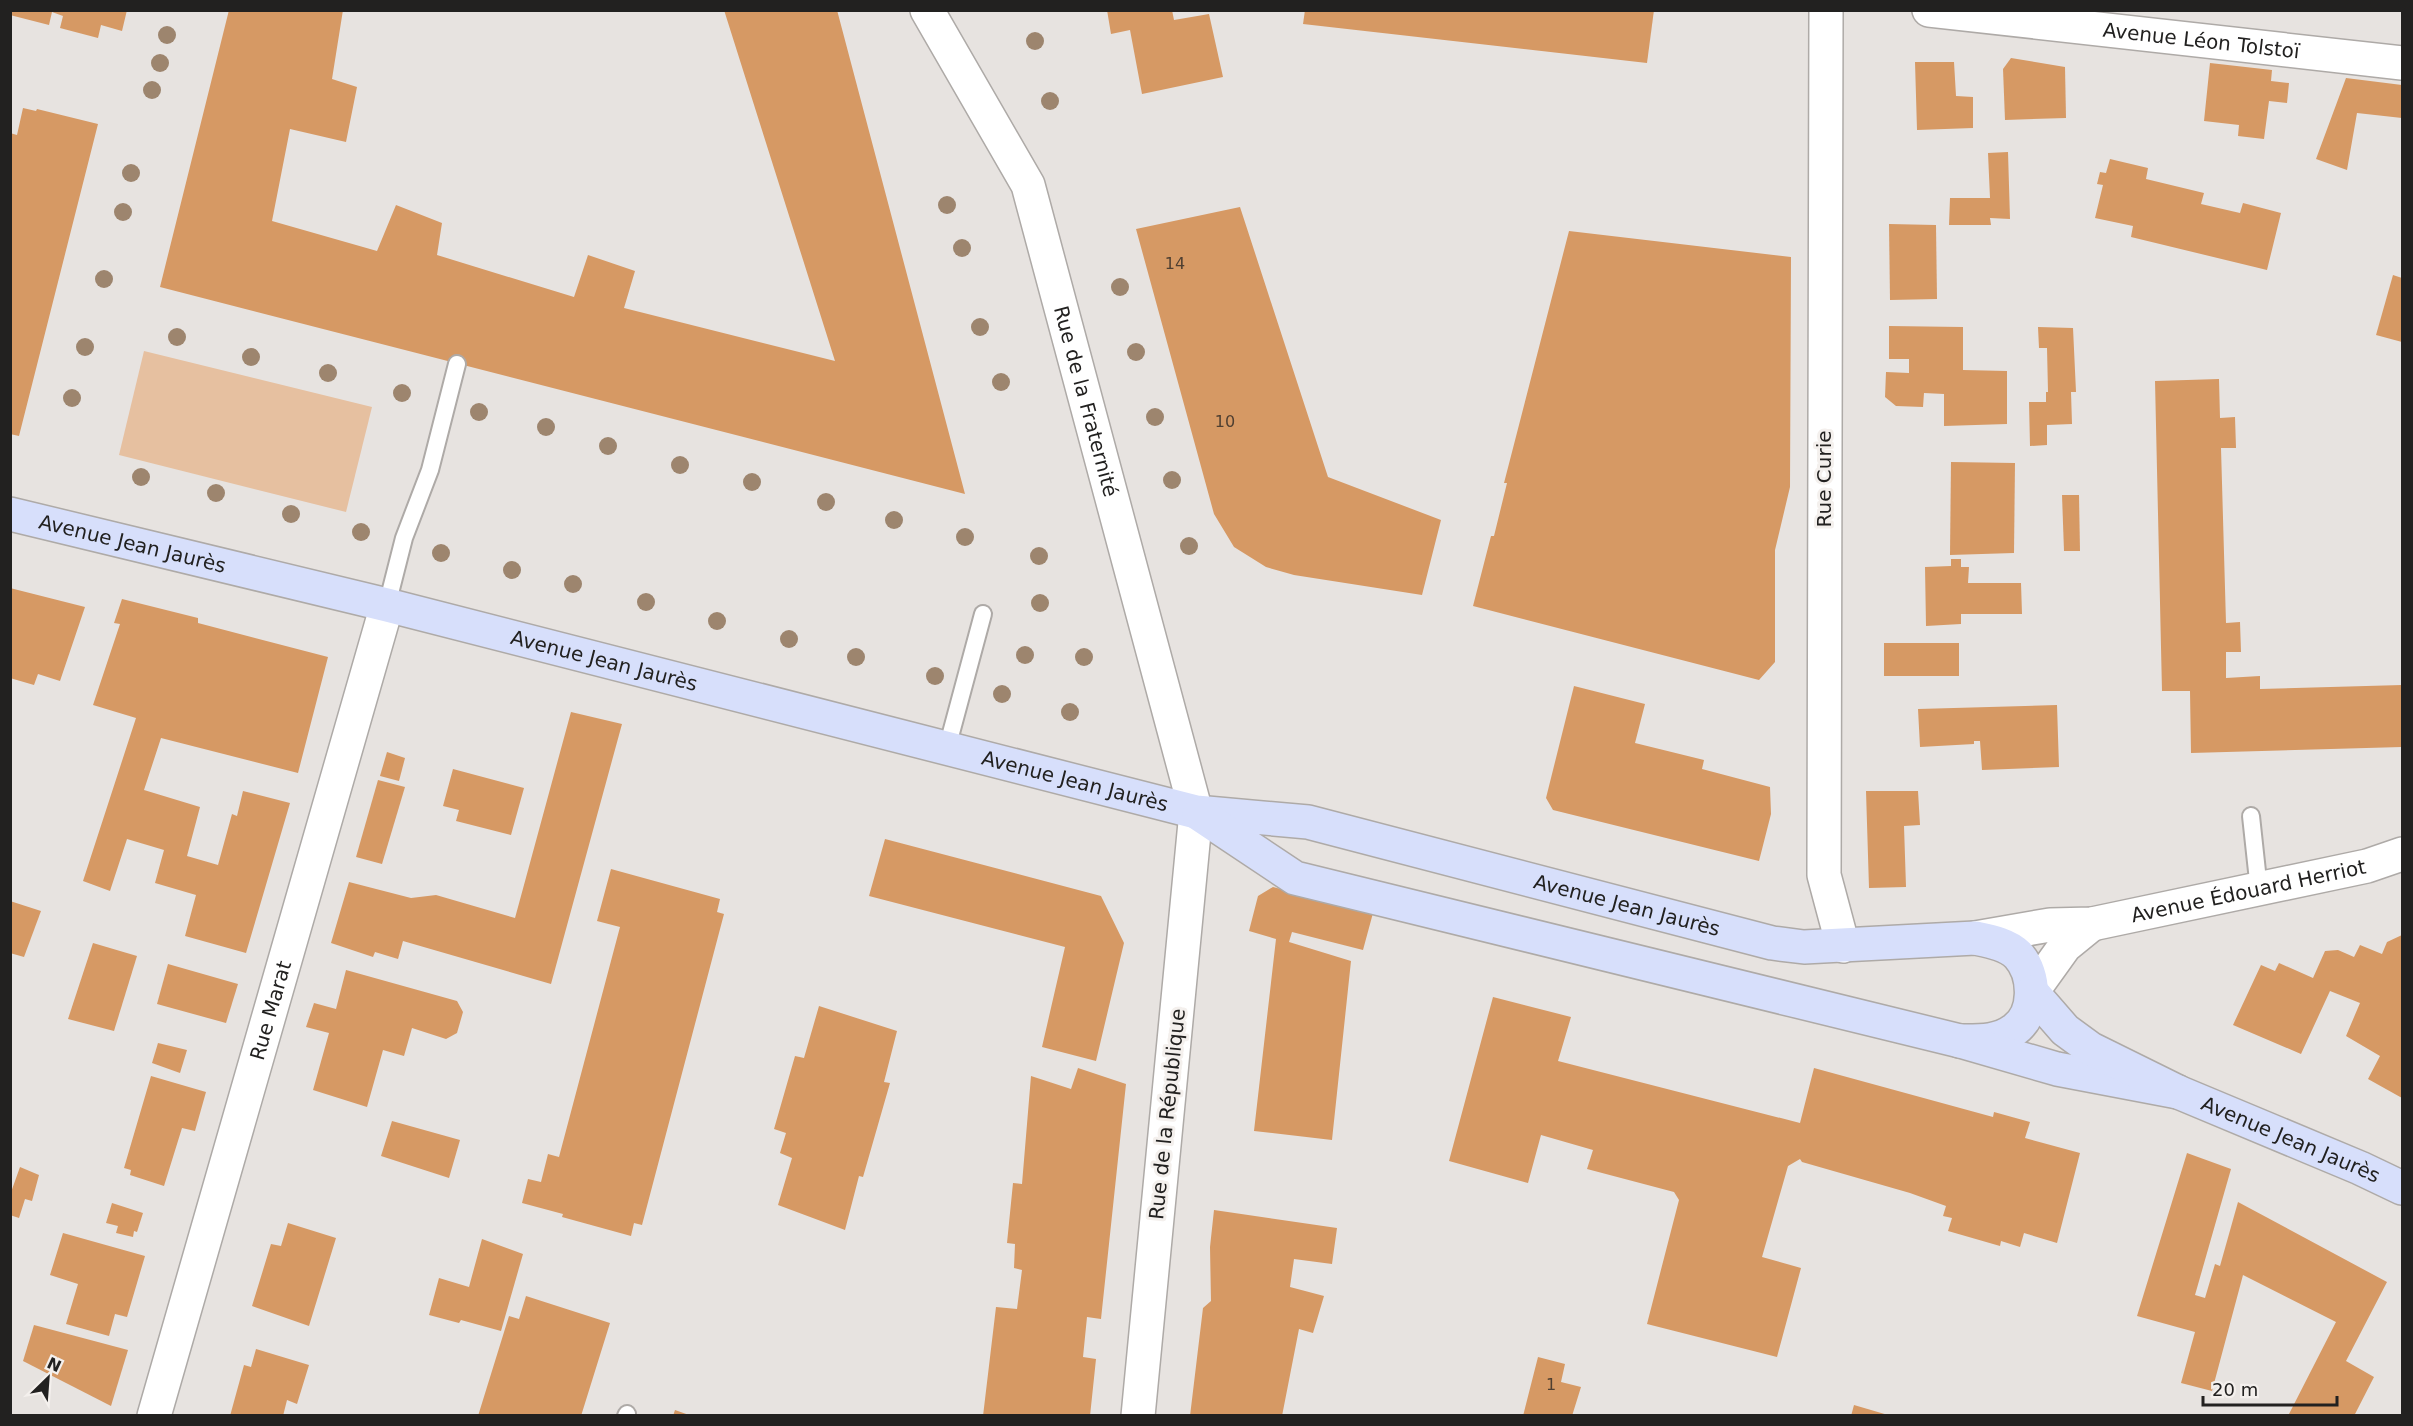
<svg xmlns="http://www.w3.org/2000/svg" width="2413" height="1426" viewBox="0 0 2413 1426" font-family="'DejaVu Sans',sans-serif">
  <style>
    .green { fill: #e6c0a0 }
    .building { fill: #d69964 }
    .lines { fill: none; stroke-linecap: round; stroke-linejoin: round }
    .service-casing { stroke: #aeaaa7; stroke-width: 20 }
    .minor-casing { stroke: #aeaaa7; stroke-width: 36 }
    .tertiary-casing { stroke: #aeaaa7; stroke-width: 36 }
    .secondary-casing { stroke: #aeaaa7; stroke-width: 36 }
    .service { stroke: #fff; stroke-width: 16 }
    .minor { stroke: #fff; stroke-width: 33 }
    .tertiary { stroke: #fff; stroke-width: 33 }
    .secondary { stroke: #d7dffb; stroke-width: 33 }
    .tree { fill: #9d856e }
    .labels { text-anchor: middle; stroke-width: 6; stroke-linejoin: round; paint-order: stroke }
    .number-label { font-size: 16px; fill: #4f3f31 }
    .street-label { font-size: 20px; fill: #222120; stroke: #f4f0ed }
  </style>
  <rect width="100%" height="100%" fill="#e7e3e0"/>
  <!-- green -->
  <path class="green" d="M144,351L372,407L346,512L119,455Z"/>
  <!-- building -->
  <g class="building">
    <path d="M10,10H127L122,31L101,25L98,38L60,28L63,16L52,12L49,25L10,15Z"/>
    <path d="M229,10H343L332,79L357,87L346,142L290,129L272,221L377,251L396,205L442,223L437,255L574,297L588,255L635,271L624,308L835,361L724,10H837L965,494L160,287Z"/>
    <path d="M1107,10H1172L1174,20L1209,14L1223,77L1142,94L1130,30L1111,34Z"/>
    <path d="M1305,10H1654L1647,63L1303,24Z"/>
    <path d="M2011,58L2065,67L2066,118L2005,120L2003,69Z"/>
    <path d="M1915,62H1954L1956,96L1973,97V128L1917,130Z"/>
    <path d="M2210,63L2272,70L2271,81L2289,83L2287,103L2269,101L2264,139L2238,136L2239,125L2204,121Z"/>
    <path d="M2346,78L2402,85V118L2357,113L2347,170L2316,159Z"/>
    <path d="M23,108L36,111L37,109L98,124L19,436L10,434V133L17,135Z"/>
    <path d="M2008,152L2010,219L1990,218L1991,225H1949L1950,198H1990L1988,153Z"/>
    <path d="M2110,159L2148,168L2146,179L2204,193L2201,204L2240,213L2243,203L2281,213L2267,270L2131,237L2133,226L2095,218L2103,185L2097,184L2100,172L2106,173Z"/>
    <path d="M1240,207L1328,477L1441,520L1422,595L1294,575L1266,567L1234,547L1214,514L1136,229Z"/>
    <path d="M1889,224L1936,225L1937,299L1890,300Z"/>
    <path d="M1569,231L1791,257L1790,487L1775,550V662L1759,680L1473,606L1491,536H1494L1507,483H1504Z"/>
    <path d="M2393,275L2402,278V342L2376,335Z"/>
    <path d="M1889,326L1963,327V370L2007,371V424L1944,426V394L1924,393L1923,407L1896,406L1885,397L1886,372L1909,373V359H1889Z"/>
    <path d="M2038,327L2073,328L2076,392H2071L2072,424L2047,425V445L2030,446L2029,402H2046V392H2048L2047,348H2039Z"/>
    <path d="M2219,379L2220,418L2235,417L2236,448H2221L2226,623L2240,622L2241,652H2226V678L2260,676V689L2402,685V747L2191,753L2190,691H2162L2155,381Z"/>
    <path d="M1951,462L2015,463L2014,553L1950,555Z"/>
    <path d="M2062,495H2079L2080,551H2064Z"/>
    <path d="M1951,559H1961V567H1969L1968,583H2021L2022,614H1961V624L1926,626L1925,567L1951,566Z"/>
    <path d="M10,588L85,607L60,681L38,674L34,685L10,678Z"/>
    <path d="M122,599L198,618V623L328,657L298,773L161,738L144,790L200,807L187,856L218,865L232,814L237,816L243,791L290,803L246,953L185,936L196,895L155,883L164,850L127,839L110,891L83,881L136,718L93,705L120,624L114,623Z"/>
    <rect x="1884" y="643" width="75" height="33"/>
    <path d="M1574,686L1645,704L1635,743L1704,760L1702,769L1770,787L1771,814L1759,861L1553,810L1546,798Z"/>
    <path d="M2057,705L2059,767L1982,770L1980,741H1974V744L1920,747L1918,709Z"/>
    <path d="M571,712L622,724L551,984L403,941L398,959L375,952L373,957L331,943L349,882L411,898L436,895L515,918Z"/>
    <path d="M387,752L405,758L399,781L380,776Z"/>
    <path d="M453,769L524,788L511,835L456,821L459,810L443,806Z"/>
    <path d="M378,780L405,787L382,864L356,857Z"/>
    <path d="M1866,791H1918L1920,825L1904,826L1906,887L1869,888Z"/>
    <path d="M885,839L1101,896L1124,943L1096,1061L1042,1047L1065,947L869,896Z"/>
    <path d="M611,869L720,899L717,912L724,914L642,1225L634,1223L631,1236L562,1217L563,1214L522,1203L528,1179L541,1182L548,1154L559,1157L620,927L597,921Z"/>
    <path d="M1273,887L1373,913L1363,950L1292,932L1289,942L1351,961L1332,1140L1254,1131L1276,939L1249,931L1258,896Z"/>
    <path d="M10,901L41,911L24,957L10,953Z"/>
    <path d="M2402,935V1098L2368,1079L2380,1056L2346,1036L2360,1003L2330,991L2301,1054L2233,1025L2261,965L2275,971L2279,963L2313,978L2325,951L2338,950L2354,957L2360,945L2382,954L2387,942Z"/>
    <path d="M93,943L137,956L114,1031L68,1019Z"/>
    <path d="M168,964L238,984L226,1023L157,1004Z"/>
    <path d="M346,970L457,1001L463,1012L457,1033L446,1039L412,1028L404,1056L383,1050L367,1107L313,1090L329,1033L306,1027L314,1003L336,1009Z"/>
    <path d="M1493,997L1571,1017L1558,1061L1800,1123L1814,1068L1993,1117L1994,1112L2030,1122L2025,1138L2080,1153L2057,1243L2024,1233L2020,1247L2001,1241L2000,1246L1948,1231L1952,1218L1943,1216L1946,1206L1910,1193L1802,1162L1800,1159L1788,1166L1762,1257L1801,1268L1777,1357L1647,1324L1679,1200L1674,1192L1587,1169L1593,1150L1541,1135L1528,1183L1449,1161Z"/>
    <path d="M819,1006L897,1031L884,1082L890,1083L863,1177L859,1176L845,1230L778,1205L792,1158L780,1153L786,1133L774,1129L795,1056L804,1058Z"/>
    <path d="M158,1043L187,1050L180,1073L152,1063Z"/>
    <path d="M1078,1068L1126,1084L1101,1319L1087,1317L1083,1357L1096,1359L1090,1416H983L996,1307L1017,1309L1022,1270L1014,1268L1015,1244L1007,1243L1013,1183L1022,1184L1031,1076L1071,1089Z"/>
    <path d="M151,1076L206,1092L195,1131L182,1128L164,1186L130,1175L131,1170L124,1168Z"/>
    <path d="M392,1121L460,1140L449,1178L381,1156Z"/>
    <path d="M2187,1153L2231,1169L2195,1295L2205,1298L2215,1264L2220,1266L2238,1202L2387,1282L2346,1361L2374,1377L2354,1416L2289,1414L2336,1322L2243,1275L2212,1391L2181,1383L2195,1332L2137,1316Z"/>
    <path d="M20,1167L39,1175L32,1201L25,1199L19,1218L10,1215V1195Z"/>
    <path d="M112,1203L143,1213L137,1232L134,1231L133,1237L116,1233L118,1226L106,1223Z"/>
    <path d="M1214,1210L1337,1228L1332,1264L1294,1259L1290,1287L1324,1296L1313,1333L1299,1329L1282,1416H1190L1203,1308L1211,1301L1210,1247Z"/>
    <path d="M288,1223L336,1238L309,1326L252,1306L271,1244L281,1246Z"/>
    <path d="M63,1233L145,1256L127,1317L115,1314L109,1336L66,1324L78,1284L50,1275Z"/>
    <path d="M482,1239L523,1254L501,1331L461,1320L459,1323L429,1315L439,1278L469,1287Z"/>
    <path d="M526,1296L610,1323L581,1416H478L509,1316L519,1319Z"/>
    <path d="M34,1325L128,1350L111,1406L23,1361Z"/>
    <path d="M256,1349L309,1365L297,1404L287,1400L283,1416H230L244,1365L251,1367Z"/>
    <path d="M1538,1357L1565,1364L1561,1382L1581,1387L1572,1416H1523Z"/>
    <path d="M1854,1405L1888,1415V1416H1851Z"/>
    <path d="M675,1410L689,1415V1416H673Z"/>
  </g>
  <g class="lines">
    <defs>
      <g id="service">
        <path d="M387,605L404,538L430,470L457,364"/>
        <path d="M947,748L983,614"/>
        <path d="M2251,816L2259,890"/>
        <path d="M626,1416L627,1414"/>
      </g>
      <g id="minor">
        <path d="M1826,10L1824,875L1843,946"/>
        <path id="s1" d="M1929,10L2402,63"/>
        <path id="s2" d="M1975,938L2050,925L2092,924L2367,866L2402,854"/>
        <path d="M2032,992L2065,946L2092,924"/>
        <path id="s3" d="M154,1416L387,605"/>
      </g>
      <g id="tertiary">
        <path id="s4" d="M927,10L1028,185L1196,812L1138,1416"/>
      </g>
      <g id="secondary">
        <path id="s5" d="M10,514L387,605L1196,812L1308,822L1772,943L1804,947L1975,938C1989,941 2007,944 2018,955C2036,975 2037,1014 2014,1030C1998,1042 1979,1041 1960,1041"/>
        <path d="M1199,814L1295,878L1960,1041L2057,1069L2178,1092"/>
        <path id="s6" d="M2032,992L2065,1030L2091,1049L2178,1092L2360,1168L2402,1188"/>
      </g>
    </defs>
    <!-- service casing -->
    <use href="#service" class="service-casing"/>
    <!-- minor casing -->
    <use href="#minor" class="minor-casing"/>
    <!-- tertiary casing -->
    <use href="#tertiary" class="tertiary-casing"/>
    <!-- secondary casing -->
    <use href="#secondary" class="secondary-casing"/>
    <!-- service -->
    <use href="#service" class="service"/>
    <!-- minor -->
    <use href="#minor" class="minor"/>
    <!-- tertiary -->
    <use href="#tertiary" class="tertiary"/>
    <!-- secondary -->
    <use href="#secondary" class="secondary"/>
  </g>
  <!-- trees -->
  <g class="tree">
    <circle cx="167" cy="35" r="9"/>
    <circle cx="1035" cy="41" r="9"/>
    <circle cx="160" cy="63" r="9"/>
    <circle cx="152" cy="90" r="9"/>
    <circle cx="1050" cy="101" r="9"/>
    <circle cx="131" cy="173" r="9"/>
    <circle cx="947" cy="205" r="9"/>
    <circle cx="123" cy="212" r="9"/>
    <circle cx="962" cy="248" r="9"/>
    <circle cx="104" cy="279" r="9"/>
    <circle cx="1120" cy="287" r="9"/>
    <circle cx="980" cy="327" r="9"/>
    <circle cx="177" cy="337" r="9"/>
    <circle cx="85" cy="347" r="9"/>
    <circle cx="1136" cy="352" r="9"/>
    <circle cx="251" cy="357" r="9"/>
    <circle cx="328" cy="373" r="9"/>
    <circle cx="1001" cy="382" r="9"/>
    <circle cx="402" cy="393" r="9"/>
    <circle cx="72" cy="398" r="9"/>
    <circle cx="479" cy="412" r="9"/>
    <circle cx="1155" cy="417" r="9"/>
    <circle cx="546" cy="427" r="9"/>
    <circle cx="608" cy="446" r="9"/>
    <circle cx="680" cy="465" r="9"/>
    <circle cx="141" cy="477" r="9"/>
    <circle cx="1172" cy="480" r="9"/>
    <circle cx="752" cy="482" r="9"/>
    <circle cx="216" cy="493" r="9"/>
    <circle cx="826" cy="502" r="9"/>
    <circle cx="291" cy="514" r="9"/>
    <circle cx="894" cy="520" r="9"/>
    <circle cx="361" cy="532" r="9"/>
    <circle cx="965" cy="537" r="9"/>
    <circle cx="1189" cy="546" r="9"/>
    <circle cx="441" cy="553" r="9"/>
    <circle cx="1039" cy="556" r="9"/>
    <circle cx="512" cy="570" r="9"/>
    <circle cx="573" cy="584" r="9"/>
    <circle cx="646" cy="602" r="9"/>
    <circle cx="1040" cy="603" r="9"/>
    <circle cx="717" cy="621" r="9"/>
    <circle cx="789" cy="639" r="9"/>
    <circle cx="1025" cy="655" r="9"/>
    <circle cx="856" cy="657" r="9"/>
    <circle cx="1084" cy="657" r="9"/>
    <circle cx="935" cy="676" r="9"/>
    <circle cx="1002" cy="694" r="9"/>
    <circle cx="1070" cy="712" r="9"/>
  </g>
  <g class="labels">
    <!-- number labels -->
    <g class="number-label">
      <text x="1175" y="269">14</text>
      <text x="1225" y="427">10</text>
      <text x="1551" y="1390">1</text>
    </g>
    <!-- street labels -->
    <g class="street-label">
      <text dy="7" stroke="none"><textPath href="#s1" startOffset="274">Avenue Léon Tolstoï</textPath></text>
      <text dy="7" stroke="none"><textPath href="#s4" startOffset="426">Rue de la Fraternité</textPath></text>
      <text transform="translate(1824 479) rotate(-90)" y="7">Rue Curie</text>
      <text dy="7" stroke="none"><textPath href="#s5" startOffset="126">Avenue Jean Jaurès</textPath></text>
      <text dy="7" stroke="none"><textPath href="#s5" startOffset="612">Avenue Jean Jaurès</textPath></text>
      <text dy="7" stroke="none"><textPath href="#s5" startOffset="1098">Avenue Jean Jaurès</textPath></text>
      <text dy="7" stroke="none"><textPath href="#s2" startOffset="278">Avenue Édouard Herriot</textPath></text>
      <text dy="7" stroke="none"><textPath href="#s5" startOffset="1665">Avenue Jean Jaurès</textPath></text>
      <text dy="7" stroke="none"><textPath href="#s3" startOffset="422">Rue Marat</textPath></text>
      <text transform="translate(1167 1114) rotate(-84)" y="7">Rue de la République</text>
      <text dy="7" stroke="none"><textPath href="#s6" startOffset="302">Avenue Jean Jaurès</textPath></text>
    </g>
  </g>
  <!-- border -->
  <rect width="2413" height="1426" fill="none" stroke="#222120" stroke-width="24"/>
  <!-- north arrow -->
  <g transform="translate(48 1378) rotate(25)" stroke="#f4f0ed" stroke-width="4.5" paint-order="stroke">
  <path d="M0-4.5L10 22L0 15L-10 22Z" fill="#222120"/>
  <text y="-9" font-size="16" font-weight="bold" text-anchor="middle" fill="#222120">N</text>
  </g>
  <!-- scale -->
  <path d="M2203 1396v9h134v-9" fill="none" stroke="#222120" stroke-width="3"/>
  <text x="2212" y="1396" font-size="18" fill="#222120" stroke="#f4f0ed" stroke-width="4.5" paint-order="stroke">20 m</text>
</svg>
